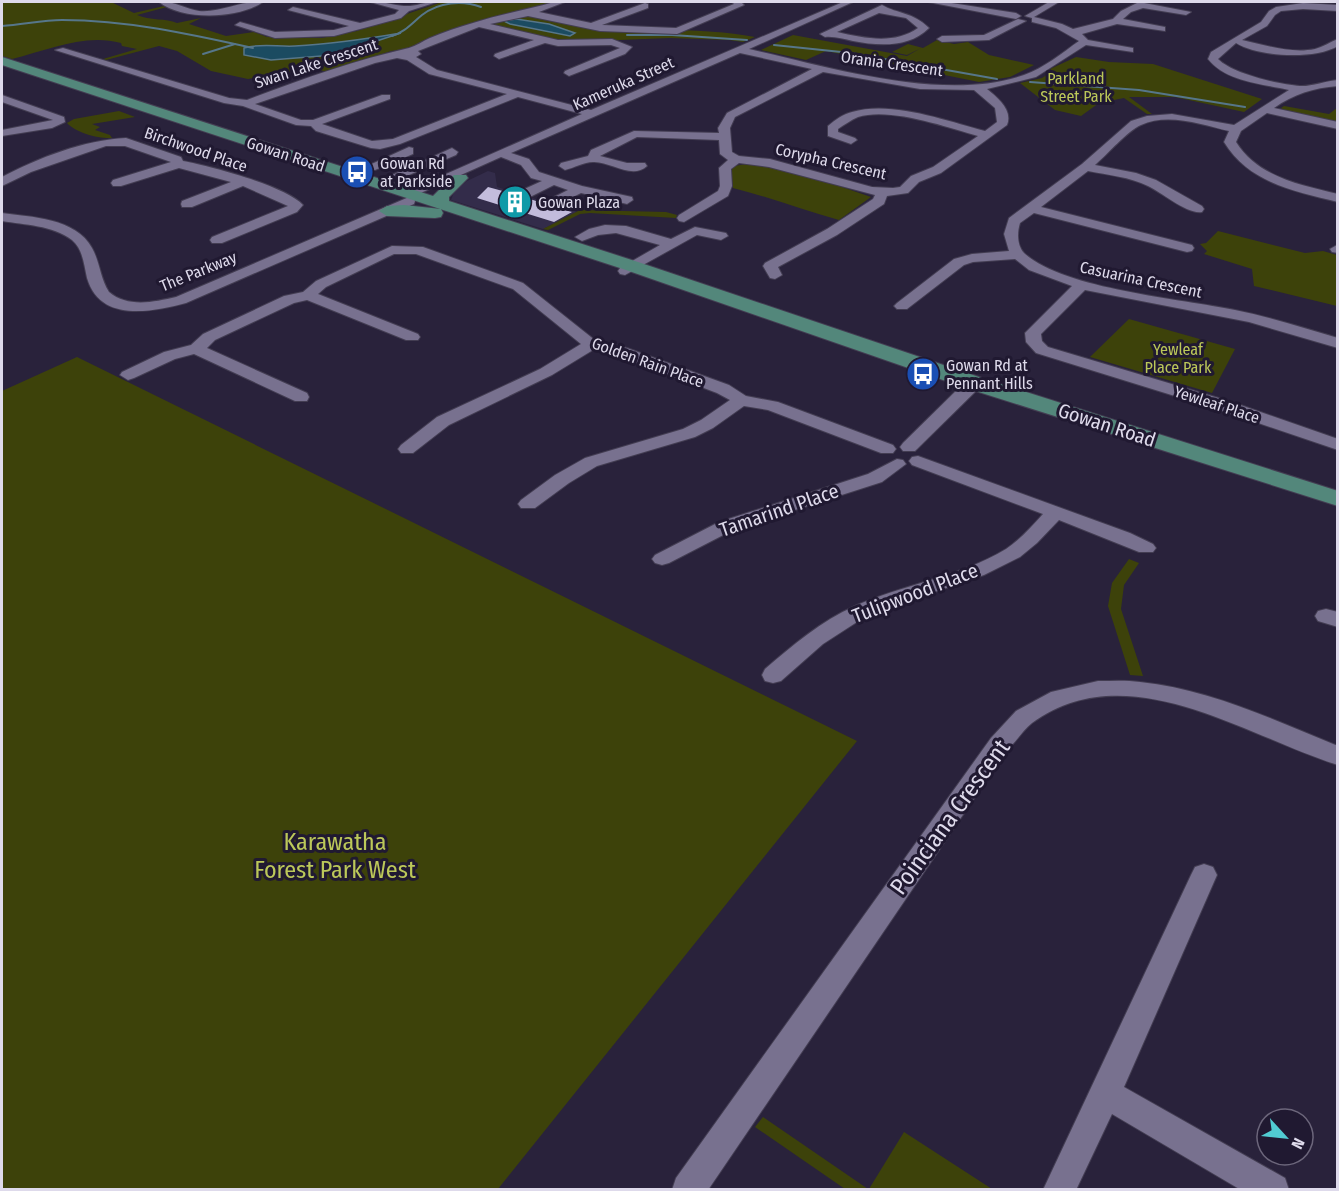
<svg xmlns="http://www.w3.org/2000/svg" width="1339" height="1191" viewBox="0 0 1339 1191" font-family="'Fira Sans Condensed',sans-serif">
  <style>
    .built { fill: #332c4a }
    .green { fill: #3d420a }
    .water { fill: #1b4b61; stroke: #56768a; stroke-width: 1.5 }
    .lines { fill: none; stroke-linecap: round; stroke-linejoin: round }
    .stream { stroke: #56768a; stroke-width: 2 }
    .building { fill: #c3bcdc }
    .minor-casing { stroke: #433d52; stroke-width: 2 }
    .major-casing { stroke: #433d52; stroke-width: 2 }
    .minor { fill: #78718f; fill-rule: evenodd }
    .major { fill: #53877b; fill-rule: evenodd }
    .labels { text-anchor: middle; stroke-width: 6; stroke-linejoin: round; paint-order: stroke }
    .far-street-label { font-size: 16px; fill: #dedaeb; stroke: #201931 }
    .far-park-label { font-size: 16px; fill: #bcc859; stroke: #201931 }
    .far-poi-label { font-size: 16px; fill: #dedaeb; stroke: #201931; text-anchor: start }
    .street-label { font-size: 20px; fill: #dedaeb; stroke: #201931 }
    .near-street-label { font-size: 24px; fill: #dedaeb; stroke: #201931 }
    .near-park-label { font-size: 24px; fill: #bcc859; stroke: #201931 }
  </style>
  <rect width="100%" height="100%" fill="#29223b"/>
  <!-- built -->
  <path class="built" d="M488,171L495,173L497,187L577,212L543,229L451,200L454,192L467,181Z"/>
  <!-- green -->
  <g class="green">
    <path d="M2,2H111L134,13L164,6L167,7L137,15C150,21 166,18 177,23L201,18L189,24L226,36L254,32L267,37L322,38L357,31L442,2H555L528,11L480,21L407,49L391,51L328,72L310,68L248,79L211,71L177,51L159,46L106,60L103,59L137,49L122,46L121,43C85,33 48,50 12,59L2,56Z"/>
    <path d="M531,15C547,19 564,24 581,26C639,33 699,26 755,37L743,42L729,40L670,38L569,42L545,39L492,24L519,16Z"/>
    <path d="M793,35L907,56L921,48L907,55L892,52L908,44L923,48L937,40L954,44L968,42L989,55L1034,65L1010,77L979,82L826,51L806,60L761,50Z"/>
    <path d="M1076,57L1109,62L1153,64L1262,99L1244,112L1175,97H1129L1152,114H1147L1124,98L1099,103L1081,116L1055,110L1020,83L1042,78L1053,71L1050,69Z"/>
    <path d="M1284,106L1329,114L1337,108V122L1284,110L1281,108Z"/>
    <path d="M119,111L135,117L92,124L100,127L95,130L110,135L112,138C99,139 76,133 67,123L74,119Z"/>
    <path d="M753,163L839,186L871,197L839,220C803,210 769,197 733,188L731,170L734,166Z"/>
    <path d="M580,210L666,212L677,215L676,218L590,213L580,214L548,230L543,229Z"/>
    <path d="M1218,231L1305,253L1323,251L1337,255V306L1254,286L1252,269L1204,254L1207,251L1200,244L1206,243Z"/>
    <path d="M1129,319L1235,349L1212,393L1090,357Z"/>
    <path d="M77,357L857,741L498,1189H2V391Z"/>
    <path d="M1129,559L1139,563L1124,585L1121,609L1143,676L1130,675L1108,606L1112,583Z"/>
    <path d="M763,1117L868,1189H845L755,1127Z"/>
    <path d="M904,1132L992,1189H869Z"/>
  </g>
  <!-- water -->
  <g class="water">
    <path d="M516,19L549,24L575,33L570,36L510,24L504,21Z"/>
    <path d="M401,33L334,55L271,60L244,55V48C260,43 278,47 295,46C331,44 366,39 401,33Z"/>
  </g>
  <g class="lines">
    <!-- stream -->
    <g class="stream">
      <path d="M2,26C22,25 42,20 62,20C127,20 190,34 253,48"/>
      <path d="M627,35H672L747,40"/>
      <path d="M392,36C405,32 412,23 422,15C439,2 462,0 481,7"/>
      <path d="M774,45L851,53L997,79"/>
      <path d="M203,54L235,44"/>
      <path d="M1030,82L1139,90L1245,107"/>
    </g>
  </g>
  <!-- building -->
  <path class="building" d="M488,187L517,195L520,199H530L545,204L552,209L557,208L572,212L554,222L477,198Z"/>
  <g class="lines">
    <defs>
      <g id="minor">
        <path d="M159,2C173,0 185,9 199,11C221,13 242,0 263,2C239,19 183,21 159,2Z"/>
        <path d="M370,2C381,1 392,5 404,6C415,7 426,1 437,2L409,11L401,18L334,36L275,38L235,25L240,22L275,32L334,30L349,26L288,10L293,7L360,23L395,14L399,10Z"/>
        <path d="M554,2H565L539,12L591,23L645,3L648,4V8L602,25L676,28L734,4L732,2H741L744,5L677,34L600,31L528,16L490,24L558,40L612,39L632,47L625,54L569,76L564,73L565,71L620,48L611,45L558,46L545,43L499,59L494,56L495,54L534,40L479,27L418,51L421,54L416,57L437,70L591,110L843,2H853L749,49C830,67 944,103 1024,75C1044,68 1062,53 1079,41L1056,28L1032,22V18L1025,16L1049,2H1059L1034,17L1062,24L1073,29L1113,19L1121,11L1139,2L1191,12L1186,15L1143,8L1131,12L1123,19L1165,27V31L1117,24L1082,34L1088,40L1133,48V52L1086,45L1036,77L987,89C998,98 1013,110 1007,125L941,173L919,182L908,193L887,196L884,204L837,235L778,267L782,275L775,279L770,278L763,266L765,263L827,229L873,199L875,195L769,167L739,163L731,169L732,186L728,196L684,222L679,221L677,218L679,215L718,191L720,186L719,168L728,160L720,154L719,140L637,137L600,156L627,163H645L647,166C632,180 610,161 593,162C584,162 574,168 565,170L559,166L561,163L588,156L591,150L634,131L719,133L718,128L727,113L812,69L740,53L511,153L529,159L539,172L582,186L632,197L633,200L627,204L581,193L553,207L547,203L548,200L568,190L554,185L530,197H520L519,194L520,191L542,181L531,178L521,165L501,157L414,196H404L403,193L582,114L518,97L400,144L380,149L371,148L316,131L311,126L296,125L243,106L224,103L55,50L63,48L229,98L247,100C299,80 356,60 409,48C416,46 423,41 430,38C444,32 459,27 473,23C500,14 527,10 554,2ZM397,58L407,60L429,74L507,94L393,139L372,141L322,124L390,99V95H382L313,120H301L255,104L375,63ZM823,72L920,89L974,90L995,108L997,122L985,131C947,121 891,100 852,112C843,114 835,120 828,126V136L851,144L857,140L855,138L838,132V129C844,125 851,120 858,117C890,107 946,127 978,136L933,167L911,176L900,187L893,188L872,187L770,159L739,156L732,152L730,128L735,117Z"/>
        <path d="M928,2H945L1016,13L1021,16L1016,19Z"/>
        <path d="M1303,3L1338,5V11L1303,9L1281,11L1275,15L1267,26L1242,40C1265,45 1291,54 1315,49C1323,47 1330,42 1338,39V46C1314,60 1259,57 1236,43L1218,59C1233,74 1278,84 1300,86C1309,87 1326,81 1338,80V86C1313,88 1294,94 1274,108L1338,122V129L1267,113L1241,131L1236,142C1258,177 1300,185 1338,194V202C1294,191 1249,183 1224,142L1229,131C1203,125 1168,112 1141,125C1127,131 1108,154 1095,165L1136,173L1156,180L1202,206L1204,209L1202,212C1188,215 1161,192 1148,186C1130,177 1108,175 1088,171L1041,207L1192,245L1194,248L1192,251L1187,252L1034,213L1020,223C1017,233 1017,245 1024,253C1063,289 1182,299 1235,310C1270,317 1304,328 1338,338V348L1249,322L1085,290L1041,334L1042,341L1048,347L1232,402L1338,439V450L1220,410L1036,353L1026,342L1025,333L1072,286L1029,270L1015,259L973,262L964,265L907,309H897L894,306L897,303L954,259L972,254L1009,251L1004,234L1009,218L1082,164L1131,121L1147,116L1172,114L1234,125L1289,90C1263,84 1226,82 1208,59L1211,52L1261,22L1269,11L1276,7Z"/>
        <path d="M882,5C898,14 913,12 929,28C909,48 879,46 853,41C844,39 834,36 825,37L820,34ZM879,13L906,18L918,28C894,45 864,38 837,32Z"/>
        <path d="M1018,19L1026,21L989,40L942,42L937,39L942,36L984,35Z"/>
        <path d="M2,95L64,117L65,122L52,128L2,136V130L53,120L2,102Z"/>
        <path d="M126,138L181,157L183,161C210,166 286,186 303,205L297,212L222,243H212L210,240L212,237L288,206L243,186L192,207H182L181,204L182,201L231,182L179,168L121,186H113L111,183L113,180L171,162L125,146H106L31,172L2,186V177C38,158 84,140 126,138Z"/>
        <path d="M409,147L413,148V154L375,170H367L365,167Z"/>
        <path d="M452,148L458,152L456,155L402,178L398,179L392,175Z"/>
        <path d="M409,197L414,198L415,201L414,204L186,303C152,312 100,323 87,278C84,265 83,249 72,240C52,225 25,225 2,221V213C31,217 76,218 92,248C100,262 100,278 109,292C128,308 154,302 176,297Z"/>
        <path d="M605,225L626,226L671,239L695,227L726,233L728,236L721,240L697,235L625,275L620,274L618,271L620,268L660,245L616,233L598,235L582,241L575,237L589,229Z"/>
        <path d="M1337,245L1338,253L1332,252L1330,249Z"/>
        <path d="M392,246L423,247L523,283L596,341L627,348L729,385L746,396L778,402L893,445L896,449L893,453H881L768,410L744,406L713,428L695,437L597,466L569,483L535,508H521L518,504L521,500L555,475L585,458L683,429L701,420L730,400L717,393L617,355L593,350L552,375L449,425L413,453H401L398,449L401,445L437,417L540,369L581,344L513,289L416,254H394L326,287L318,294L418,334L420,337L418,340H406L307,300L294,303L215,340L207,348L307,393L309,397L307,401H295L194,354L175,359L134,378L128,380L120,375L122,372L164,352L191,345L203,334L284,296L303,292L316,281Z"/>
        <path d="M974,378L980,379L982,383L980,387L915,451H903L900,447L903,443L968,379Z"/>
        <path d="M918,456L1130,533L1153,544L1156,548L1153,552H1139L1059,520L1037,543L1020,557L984,575L888,608L857,622L823,644L781,681L773,683L765,681L762,675L765,669C793,645 821,621 855,606C904,584 960,577 1006,549C1020,540 1032,526 1043,514L912,465L909,461L912,457Z"/>
        <path d="M897,459L903,460L906,464L882,482L733,530L669,563L662,565L655,563L652,559L655,555L719,522L868,474Z"/>
        <path d="M1326,609L1338,612V627L1318,621L1315,616L1318,611Z"/>
        <path d="M1098,681C1112,681 1126,680 1140,682C1209,689 1274,720 1338,746V765C1245,736 1127,653 1032,723C1023,730 1016,742 1007,750L708,1190H672L676,1178L991,738L1016,711L1051,692Z"/>
        <path d="M1204,864L1213,867L1217,875L1124,1087L1285,1178L1289,1190H1241L1112,1114L1076,1190H1043L1191,875L1195,867Z"/>
      </g>
      <g id="major">
        <path d="M2,57L433,196L454,175H466L468,178L449,197V201L638,262L982,378L1338,491V506L966,388L626,270L2,65Z"/>
        <path d="M404,205L441,209L443,213L441,217L435,218L387,216L379,211L387,206Z"/>
      </g>
    </defs>
    <!-- minor casing -->
    <use href="#minor" class="minor-casing"/>
    <!-- major casing -->
    <use href="#major" class="major-casing"/>
    <!-- minor -->
    <use href="#minor" class="minor"/>
    <!-- major -->
    <use href="#major" class="major"/>
  </g>
  <!-- icons -->
  <defs>
    <symbol id="bus-disc" viewBox="-11 -11 22 22"><circle r="9.5" fill="#1a4fb4" stroke="#201931"/><path d="M-5-6H5V4H4V6H2V4H-2V6H-4V4H-5ZM-3.5-4V0h7V-4ZM-3.5 1.2v1.5H-2V1.2ZM2 1.2v1.5H3.5V1.2Z" fill="#fff"/></symbol>
    <symbol id="building-disc" viewBox="-11 -11 22 22"><circle r="9.5" fill="#0f9aa8" stroke="#201931"/><path d="M-4-6H4V6H1V3H-1V6H-4ZM-2.5-4.3h1.7v1.8h-1.7ZM.8-4.3h1.7v1.8H.8ZM-2.5-1h1.7V.8h-1.7ZM.8-1h1.7V.8H.8Z" fill="#fff"/></symbol>
  </defs>
  <g fill-rule="evenodd">
    <use href="#bus-disc" x="338" y="153" width="38" height="38"/>
    <use href="#building-disc" x="496" y="183" width="38" height="38"/>
    <use href="#bus-disc" x="904" y="355" width="38" height="38"/>
  </g>
  <g class="labels">
    <!-- far-street labels -->
    <g class="far-street-label">
      <text transform="translate(316 63) rotate(-18)" y="6">Swan Lake Crescent</text>
      <text transform="translate(892 63) rotate(8)" y="6">Orania Crescent</text>
      <text transform="translate(623 83) rotate(-24)" y="6">Kameruka Street</text>
      <text transform="translate(196 149) rotate(19)" y="6">Birchwood Place</text>
      <text transform="translate(286 154) rotate(18)" y="6">Gowan Road</text>
      <text transform="translate(831 161) rotate(13)" y="6">Corypha Crescent</text>
      <text transform="translate(198 271) rotate(-22)" y="6">The Parkway</text>
      <text transform="translate(1141 279) rotate(12)" y="6">Casuarina Crescent</text>
      <text transform="translate(648 362) rotate(20)" y="6">Golden Rain Place</text>
      <text transform="translate(1217 404) rotate(18)" y="6">Yewleaf Place</text>
    </g>
    <!-- far-park labels -->
    <g class="far-park-label">
      <text x="1076" y="84">Parkland<tspan x="1076" dy="18">Street Park</tspan></text>
      <text x="1178" y="355">Yewleaf<tspan x="1178" dy="18">Place Park</tspan></text>
    </g>
    <!-- far-poi labels -->
    <g class="far-poi-label">
      <text x="380" y="169">Gowan Rd<tspan x="380" dy="18">at Parkside</tspan></text>
      <text x="538" y="208">Gowan Plaza</text>
      <text x="946" y="371">Gowan Rd at<tspan x="946" dy="18">Pennant Hills</tspan></text>
    </g>
    <!-- street labels -->
    <g class="street-label">
      <text transform="translate(1107 425) rotate(18)" y="7">Gowan Road</text>
      <text transform="translate(779 510) rotate(-19)" y="7">Tamarind Place</text>
      <text transform="translate(915 593) rotate(-21)" y="7">Tulipwood Place</text>
    </g>
    <!-- near-street labels -->
    <g class="near-street-label">
      <text transform="translate(950 817) rotate(-54)" y="8">Poinciana Crescent</text>
    </g>
    <!-- near-park labels -->
    <g class="near-park-label">
      <text x="335" y="850">Karawatha<tspan x="335" dy="28">Forest Park West</tspan></text>
    </g>
  </g>
  <!-- border -->
  <rect width="1339" height="1191" fill="none" stroke="#dedaeb" stroke-width="6"/>
  <!-- north arrow -->
  <g transform="translate(1285 1137) rotate(117)"><circle r="28" fill="#201931" stroke="#6c667b" stroke-width="1.5"/>
  <path d="M0-4.5L10 22L0 15L-10 22Z" fill="#51ccd2"/>
  <text y="-9" font-size="16" font-weight="bold" text-anchor="middle" fill="#dedaeb">N</text>
  </g>
</svg>
